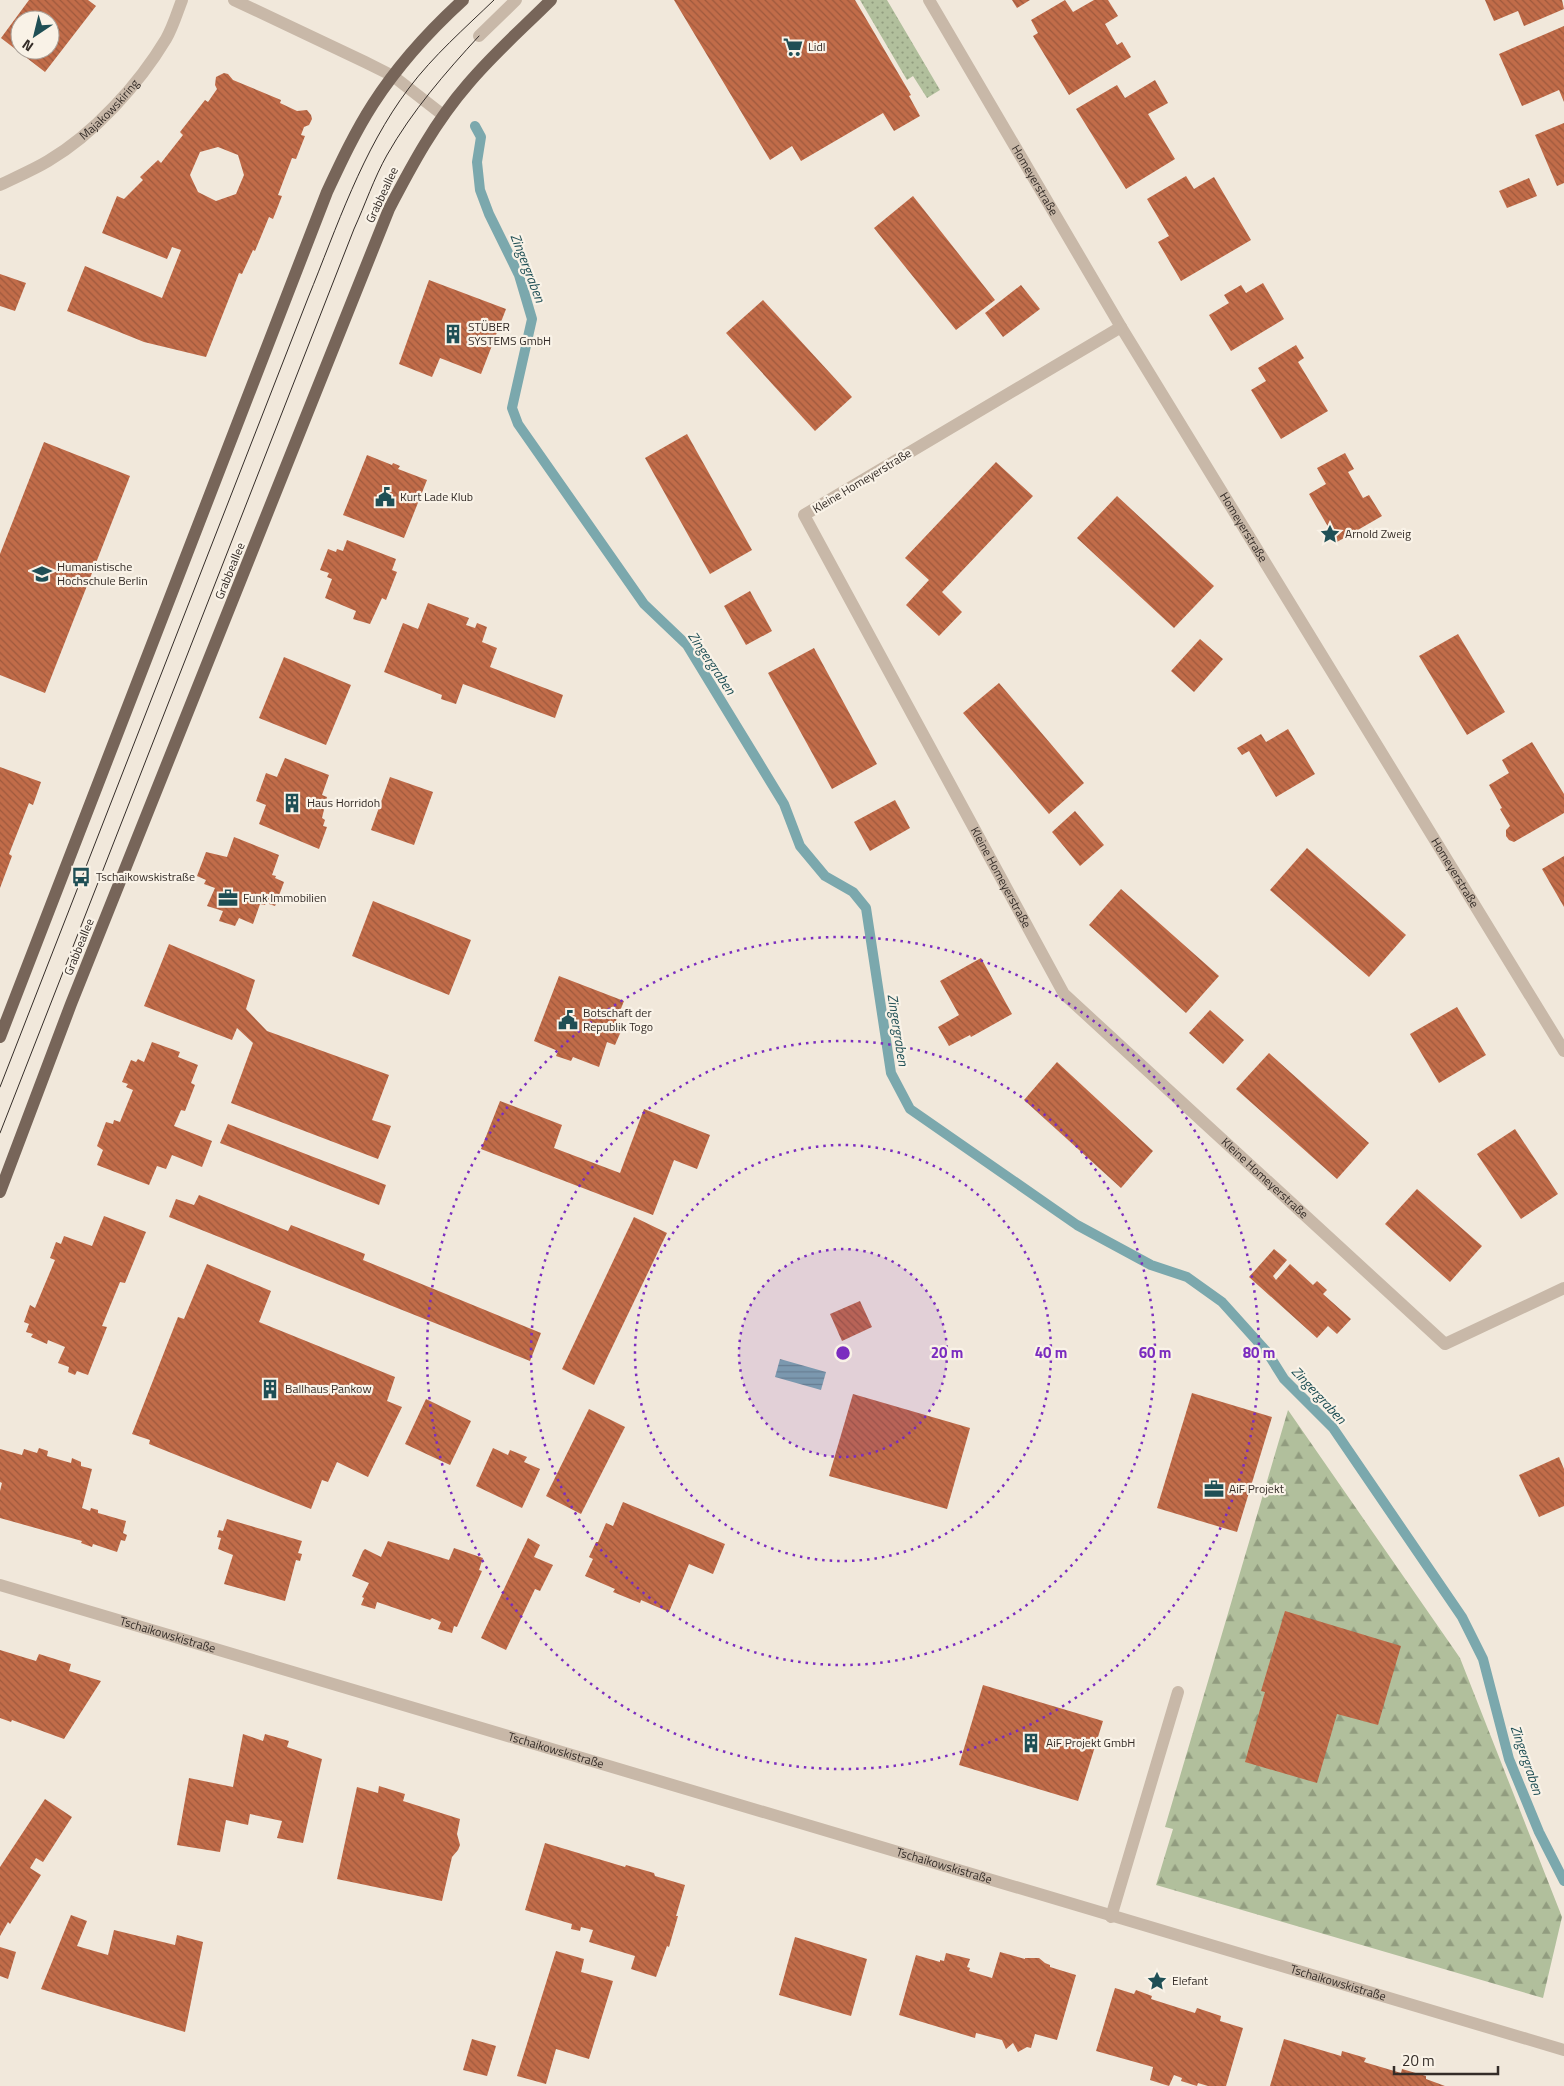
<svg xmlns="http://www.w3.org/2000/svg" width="1564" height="2086" viewBox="0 0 1564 2086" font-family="'Titillium Web',sans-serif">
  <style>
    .grass { fill: url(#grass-dots) }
    .forest { fill: url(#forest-firs) }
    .water { fill: url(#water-rules) }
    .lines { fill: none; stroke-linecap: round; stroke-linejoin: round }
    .stream { stroke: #7ba8ad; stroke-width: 10 }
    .building { fill: url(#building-back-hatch); fill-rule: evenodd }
    .minor { stroke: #c8b8a8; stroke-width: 12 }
    .major { stroke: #776559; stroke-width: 12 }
    .tram { stroke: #352d28; stroke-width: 1 }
    .ring { fill: none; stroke: #7b2cbf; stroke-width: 2.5; stroke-dasharray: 2.5 5 }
    .labels { text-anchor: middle; stroke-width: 4.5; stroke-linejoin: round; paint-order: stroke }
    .poi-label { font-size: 12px; fill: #352d28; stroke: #f9f2e7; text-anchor: start }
    .street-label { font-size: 12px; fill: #352d28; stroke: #f9f2e7 }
    .water-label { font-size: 14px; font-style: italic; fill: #1f4f55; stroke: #f9f2e7 }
    .centre { fill: #7b2cbf; stroke: #f9f2e7; stroke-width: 2.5 }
    .ring-label { font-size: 15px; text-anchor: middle; font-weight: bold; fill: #7b2cbf; stroke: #f9f2e7; stroke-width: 4.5; stroke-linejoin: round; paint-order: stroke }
  </style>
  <defs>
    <pattern id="grass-dots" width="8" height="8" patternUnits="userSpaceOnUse" patternTransform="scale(1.25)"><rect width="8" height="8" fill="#b1bf9c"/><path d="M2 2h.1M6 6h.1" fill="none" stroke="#919c7f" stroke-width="1.8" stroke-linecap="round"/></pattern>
    <pattern id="forest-firs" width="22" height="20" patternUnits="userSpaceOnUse" patternTransform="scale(1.25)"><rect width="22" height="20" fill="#b1bf9c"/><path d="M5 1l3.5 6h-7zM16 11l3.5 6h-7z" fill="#919c7f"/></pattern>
    <pattern id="water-rules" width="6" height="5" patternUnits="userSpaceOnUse" patternTransform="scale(1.25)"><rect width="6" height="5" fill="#7ba8ad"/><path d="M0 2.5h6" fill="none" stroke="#66898d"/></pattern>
    <pattern id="building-back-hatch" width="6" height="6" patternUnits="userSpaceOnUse" patternTransform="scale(1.25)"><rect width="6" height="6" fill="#c16c49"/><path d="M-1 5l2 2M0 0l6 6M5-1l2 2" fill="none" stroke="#9e593d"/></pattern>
  </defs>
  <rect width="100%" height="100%" fill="#f1e8db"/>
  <!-- grass -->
  <path class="grass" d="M860,0H887L940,90L927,98L913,76L907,80Z"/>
  <!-- forest -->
  <path class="forest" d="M1288,1410L1460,1658L1562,1917L1543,1998L1156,1885L1173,1829L1165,1827Z"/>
  <!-- water -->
  <path class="water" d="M780,1359L826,1372L821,1390L775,1377Z"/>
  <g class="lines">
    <!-- stream -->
    <path class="stream" d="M475,126L481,137L477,162L480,190L489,214L519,275L532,319L512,408L518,424L644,604L687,645L784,804L800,846L825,876L853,892L866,908L891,1073L910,1109L1077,1225L1151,1265L1187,1277L1222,1302L1267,1352L1284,1379L1333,1428L1462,1617L1483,1659L1509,1759L1539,1832L1564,1881"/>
  </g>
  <!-- building -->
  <g class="building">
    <path d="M29,0H88L96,6L45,72L1,38ZM20,20H50V50H20Z"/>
    <path d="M674,0H855L911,95L909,96L920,116L894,131L883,113L801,161L792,146L770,160Z"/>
    <path d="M1012,0H1030L1017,8Z"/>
    <path d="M1065,0L1073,12L1094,0H1108L1118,16L1105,24L1117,45L1122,42L1131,57L1069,95L1033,36L1038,33L1031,20Z"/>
    <path d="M1485,0H1562L1564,9L1524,26L1518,11L1494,21Z"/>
    <path d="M1564,26V102L1559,90L1522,106L1499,54Z"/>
    <path d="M224,73L228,74L233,80L281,100L280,103L297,111L307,110L311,115L312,119L309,125L304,127L301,135L305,136L296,159L292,158L278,195L282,196L273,219L269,217L255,251L253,250L242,274L239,273L206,357L144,342L67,311L85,266L162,298L181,250L172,247L167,259L102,233L117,196L124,199L143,180L140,177L158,160L161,163L183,135L180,132L205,100L208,102L217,89L215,85L216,77ZM218,147L238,155L244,175L236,194L216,201L198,192L190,175L200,152Z"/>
    <path d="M1155,80L1168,103L1148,114L1175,159L1126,189L1076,109L1117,85L1125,98Z"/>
    <path d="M1564,123V183L1557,186L1535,135Z"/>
    <path d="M1186,176L1194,189L1214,177L1251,240L1181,281L1158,242L1169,236L1147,199Z"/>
    <path d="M1529,178L1537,196L1507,208L1499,191Z"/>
    <path d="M913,196L995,300L956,330L874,228Z"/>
    <path d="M0,274L26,283L15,311L0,306Z"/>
    <path d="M429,280L506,309L481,374L440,358L432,377L399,364Z"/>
    <path d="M1263,283L1284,319L1231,351L1209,315L1229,303L1224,295L1241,285L1246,293Z"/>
    <path d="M1021,285L1040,309L1003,337L985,313Z"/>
    <path d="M763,300L852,397L815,431L726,333Z"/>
    <path d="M1296,345L1304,358L1298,362L1328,411L1281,439L1251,390L1266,381L1258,368Z"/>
    <path d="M687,434L752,550L710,574L645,458Z"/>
    <path d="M44,442L130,476L45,693L0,675V554Z"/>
    <path d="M1345,453L1354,469L1348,472L1363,498L1369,495L1382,516L1337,542L1309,494L1326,484L1317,468Z"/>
    <path d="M367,455L392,465L393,463L400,466L398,469L427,480L404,538L343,515Z"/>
    <path d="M996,462L1033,496L942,592L962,612L939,636L906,605L929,580L905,558Z"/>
    <path d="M1117,496L1214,586L1174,628L1077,538Z"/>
    <path d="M347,540L396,559L392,570L397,572L386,600L382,598L370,624L353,619L356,611L325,598L332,579L327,577L329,573L320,570L328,549L336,552L337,549L343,551Z"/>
    <path d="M750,591L772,631L746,645L724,606Z"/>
    <path d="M428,603L469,618L466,625L475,628L477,623L487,627L482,642L497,648L490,667L563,695L555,718L463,684L456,704L441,699L442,695L384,672L403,623L418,629Z"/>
    <path d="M1458,634L1505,712L1467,735L1419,656Z"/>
    <path d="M1200,639L1223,659L1194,692L1171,671Z"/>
    <path d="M814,648L877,764L832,789L768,673Z"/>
    <path d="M284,657L351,685L326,745L259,718Z"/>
    <path d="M999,683L1084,783L1049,814L963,713Z"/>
    <path d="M1288,729L1315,774L1276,797L1249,751L1242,755L1237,748L1261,734L1266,742Z"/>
    <path d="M1532,742L1564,794V813L1514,842L1509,840L1506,836V830L1510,826L1500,809L1502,808L1489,785L1509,773L1502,760Z"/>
    <path d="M285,758L329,775L322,795L327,797L322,818L325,820L323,826L327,827L319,849L259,824L266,805L256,801L266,773L277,777Z"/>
    <path d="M0,767L41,782L33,805L29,803L9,854L12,856L0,888Z"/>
    <path d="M390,777L433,792L414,845L371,830Z"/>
    <path d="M895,800L910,828L870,851L854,822Z"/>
    <path d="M1075,811L1104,845L1080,866L1052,832Z"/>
    <path d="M234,837L279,855L272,875L276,876L275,878L284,882L275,906L266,903L265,905L260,904L253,924L239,918L235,926L219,921L223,911L207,906L215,888L204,884L206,880L197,876L206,852L227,857Z"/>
    <path d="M1307,848L1406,935L1369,977L1270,890Z"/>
    <path d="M1564,856V907L1542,869Z"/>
    <path d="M1121,889L1219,976L1186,1013L1089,925Z"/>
    <path d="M373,901L471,940L449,995L352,956Z"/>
    <path d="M169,944L255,980L246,1009L267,1031L389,1075L372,1120L391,1126L378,1159L231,1103L253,1043L237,1028L232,1040L144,1006Z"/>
    <path d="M981,958L1012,1014L971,1037L970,1035L949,1046L938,1027L959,1015L940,981Z"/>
    <path d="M559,976L624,1001L614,1026L622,1029L615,1045L607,1042L599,1067L573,1057L571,1061L556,1056L558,1051L534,1041Z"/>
    <path d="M1457,1007L1486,1055L1439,1083L1410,1034Z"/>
    <path d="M1210,1010L1244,1040L1223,1064L1189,1033Z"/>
    <path d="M152,1042L180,1052L178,1057L198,1065L191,1083L195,1085L185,1111L181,1110L174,1126L212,1141L202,1167L172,1155L166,1169L157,1166L149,1185L97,1165L103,1150L97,1146L106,1122L113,1124L114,1120L120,1122L133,1090L126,1087L128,1084L122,1082L131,1060L136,1062L138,1059L144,1062Z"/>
    <path d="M1269,1053L1369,1143L1337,1179L1236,1089Z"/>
    <path d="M1057,1062L1153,1151L1121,1188L1024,1100Z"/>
    <path d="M500,1101L562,1125L554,1148L620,1173L644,1109L710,1135L697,1169L674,1160L653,1215L481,1149Z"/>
    <path d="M228,1124L386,1185L379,1205L220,1143Z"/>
    <path d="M1515,1129L1558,1194L1521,1219L1477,1154Z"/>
    <path d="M1417,1189L1482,1246L1450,1282L1385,1224Z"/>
    <path d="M199,1195L288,1231L291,1225L365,1254L363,1260L541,1333L530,1361L169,1217L176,1199L194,1205Z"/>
    <path d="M104,1216L146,1232L125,1283L120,1282L102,1326L107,1327L88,1375L77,1371L75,1375L68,1372L69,1367L58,1363L65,1347L48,1340L47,1344L31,1337L33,1334L26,1332L29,1324L24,1322L30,1305L35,1308L55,1260L50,1258L56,1242L61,1244L64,1236L92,1246Z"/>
    <path d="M634,1217L667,1233L594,1385L562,1369Z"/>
    <path d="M1274,1249L1287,1260L1273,1276L1276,1280L1290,1264L1313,1285L1317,1281L1327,1290L1323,1294L1351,1319L1337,1334L1328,1326L1317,1338L1249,1277Z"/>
    <path d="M207,1264L271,1291L259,1322L395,1377L387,1401L402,1407L368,1477L337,1462L328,1482L322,1480L311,1509L149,1444L150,1440L132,1434L178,1317L184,1319Z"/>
    <path d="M860,1301L872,1327L842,1341L830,1314Z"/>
    <path d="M1192,1393L1272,1417L1237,1532L1157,1508Z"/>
    <path d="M853,1394L970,1428L947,1509L829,1476Z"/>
    <path d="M426,1399L471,1421L450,1465L405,1444Z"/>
    <path d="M589,1409L625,1427L581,1514L546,1496Z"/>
    <path d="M39,1448L48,1451L47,1456L71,1463L72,1458L81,1462V1466L92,1469L82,1508L90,1511L91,1508L98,1510V1513L126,1521L123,1533L127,1535L125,1541L121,1540L117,1552L93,1544L92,1547L81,1543L82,1541L0,1518V1491L2,1483L0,1482V1449L22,1455L24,1449L37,1453Z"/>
    <path d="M493,1448L508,1455L510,1450L527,1457L524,1462L540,1469L522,1508L476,1486Z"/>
    <path d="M1559,1457L1564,1469V1506L1539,1517L1519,1475Z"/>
    <path d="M623,1502L725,1544L713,1574L689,1564L669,1612L641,1600L640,1603L613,1592L615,1589L585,1576L593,1559L589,1557L596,1542H598L606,1523L613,1526Z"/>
    <path d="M227,1519L302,1541L298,1553L302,1554L300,1561L296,1560L285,1601L224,1584L233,1555L218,1549L221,1538L217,1537L219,1530L223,1531Z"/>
    <path d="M528,1538L540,1545L534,1557L553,1565L540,1591L535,1589L506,1650L481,1638Z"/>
    <path d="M388,1541L449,1560L454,1548L483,1558L479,1570L482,1571L457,1627L454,1626L452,1633L438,1629L441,1622L432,1618L430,1620L377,1602L375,1609L361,1605L364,1598L362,1597L369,1583L352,1576L363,1551L365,1549L381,1557Z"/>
    <path d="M1285,1611L1401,1646L1378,1725L1337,1714L1317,1783L1245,1762L1265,1692L1261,1691Z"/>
    <path d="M0,1650L36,1661L39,1654L71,1664L69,1671L101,1681L64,1739L12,1720L11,1722L0,1718Z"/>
    <path d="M983,1685L1103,1721L1078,1801L959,1765Z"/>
    <path d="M243,1734L263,1741L265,1734L289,1741L287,1747L322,1759L303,1843L277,1838L282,1821L250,1814L248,1825L226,1820L220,1852L177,1845L189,1778L233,1787Z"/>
    <path d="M379,1786L405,1794L403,1801L460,1819L457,1834L460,1845L458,1850L452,1857L442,1901L337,1879L357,1787L378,1793Z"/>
    <path d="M45,1799L72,1817L43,1862L36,1858L30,1868L41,1875L10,1924L8,1922L0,1936V1867Z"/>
    <path d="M545,1843L625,1867L626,1865L654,1873L655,1876L685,1885L676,1916H678L669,1947L667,1946L656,1977L631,1969L635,1956L589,1942L593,1930L581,1927L580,1931L571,1929L572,1924L525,1910Z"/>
    <path d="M71,1915L87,1921L77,1946L108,1955L114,1930L175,1945L177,1935L203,1942L185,2032L41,1989Z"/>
    <path d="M795,1937L867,1959L851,2016L779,1995Z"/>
    <path d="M0,1947L16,1952L8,1979L0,1976Z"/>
    <path d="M556,1951L584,1959L581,1972L613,1981L589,2059L556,2049L546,2084L517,2076Z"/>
    <path d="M1000,1952L1025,1959V1958H1039L1045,1963L1050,1965V1967L1076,1975L1057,2040L1035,2034L1031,2048L1027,2047L1018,2052L1013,2043L1006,2049L1002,2040L976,2033L975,2038L899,2015L916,1955L940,1962V1960L944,1961L946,1953L970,1959L967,1967L970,1968L969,1971L992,1978Z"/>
    <path d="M1115,1988L1134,1994L1136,1990L1152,1996L1151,1999L1195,2013L1197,2008L1221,2016L1220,2021L1243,2028L1226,2086H1208L1198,2083L1197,2086L1181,2081L1182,2078L1174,2075L1169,2086L1150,2080L1153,2067L1096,2051Z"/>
    <path d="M472,2039L496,2046L487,2076L463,2070Z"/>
    <path d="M1284,2039L1341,2056L1342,2051L1366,2058L1364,2062L1401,2073L1402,2069L1426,2076V2079L1445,2086H1270Z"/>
  </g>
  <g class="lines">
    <!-- minor -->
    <g class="minor">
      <path d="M234,0L365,62L393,76L443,115"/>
      <path id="s1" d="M929,0L1121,327L1564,1051"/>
      <path d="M479,36L516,0"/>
      <path id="s2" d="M0,185C16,177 33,170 48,161C94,134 139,84 166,39C173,27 177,13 182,0"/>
      <path id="s3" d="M1121,327L804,515L1064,994L1445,1344L1564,1288"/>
      <path id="s4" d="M0,1585L1564,2050"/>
      <path d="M1111,1917L1178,1692"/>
    </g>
    <!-- major -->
    <g class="major">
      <path d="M0,1037L327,192C341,162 355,132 373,104C398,65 429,31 463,0"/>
      <path d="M0,1192L71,1004L389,209C412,165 435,122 468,84C493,54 523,28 551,0"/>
    </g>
    <!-- tram -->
    <g class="tram">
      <path d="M0,1087L308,298C337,227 362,150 409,88C433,56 465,28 494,0"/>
      <path d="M0,1133L354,229C365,205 374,178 387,155C412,111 445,73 479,36"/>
    </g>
  </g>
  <!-- distance rings -->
  <circle cx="843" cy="1353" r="104" fill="#7b2cbf" fill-opacity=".12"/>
  <g class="ring">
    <circle cx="843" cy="1353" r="104"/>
    <circle cx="843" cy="1353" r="208"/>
    <circle cx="843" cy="1353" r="312"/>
    <circle cx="843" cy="1353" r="416"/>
  </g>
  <!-- icons -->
  <defs>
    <symbol id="supermarket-bare" viewBox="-9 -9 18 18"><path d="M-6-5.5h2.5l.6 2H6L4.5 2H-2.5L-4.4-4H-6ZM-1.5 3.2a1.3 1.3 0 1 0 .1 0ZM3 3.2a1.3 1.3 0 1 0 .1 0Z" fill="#1f4f55" stroke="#f9f2e7" stroke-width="2.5" paint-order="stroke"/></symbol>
    <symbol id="building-bare" viewBox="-9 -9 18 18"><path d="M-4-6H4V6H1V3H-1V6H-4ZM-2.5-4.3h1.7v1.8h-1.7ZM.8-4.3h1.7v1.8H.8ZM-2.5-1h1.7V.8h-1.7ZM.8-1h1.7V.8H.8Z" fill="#1f4f55" stroke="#f9f2e7" stroke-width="2.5" paint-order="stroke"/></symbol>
    <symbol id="civic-bare" viewBox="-9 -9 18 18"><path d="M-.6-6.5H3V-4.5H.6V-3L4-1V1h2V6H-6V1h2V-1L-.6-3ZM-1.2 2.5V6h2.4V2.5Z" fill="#1f4f55" stroke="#f9f2e7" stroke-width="2.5" paint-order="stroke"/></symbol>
    <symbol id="sight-bare" viewBox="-9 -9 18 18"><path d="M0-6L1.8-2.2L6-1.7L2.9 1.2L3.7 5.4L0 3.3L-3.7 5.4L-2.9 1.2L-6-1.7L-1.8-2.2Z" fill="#1f4f55" stroke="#f9f2e7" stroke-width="2.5" paint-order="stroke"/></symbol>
    <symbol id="university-bare" viewBox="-9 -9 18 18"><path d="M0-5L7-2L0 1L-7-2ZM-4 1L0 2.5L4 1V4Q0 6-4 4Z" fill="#1f4f55" stroke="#f9f2e7" stroke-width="2.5" paint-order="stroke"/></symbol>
    <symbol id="bus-bare" viewBox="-9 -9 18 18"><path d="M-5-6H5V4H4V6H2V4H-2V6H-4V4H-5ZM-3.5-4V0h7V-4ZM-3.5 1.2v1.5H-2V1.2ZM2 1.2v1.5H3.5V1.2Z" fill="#1f4f55" stroke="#f9f2e7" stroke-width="2.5" paint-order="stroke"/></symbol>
    <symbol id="office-bare" viewBox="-9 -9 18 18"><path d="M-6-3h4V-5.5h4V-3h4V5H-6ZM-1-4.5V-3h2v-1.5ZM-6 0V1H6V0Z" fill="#1f4f55" stroke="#f9f2e7" stroke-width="2.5" paint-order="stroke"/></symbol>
  </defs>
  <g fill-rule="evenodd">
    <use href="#supermarket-bare" x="779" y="33" width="28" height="28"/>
    <use href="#building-bare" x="439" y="320" width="28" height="28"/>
    <use href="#civic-bare" x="371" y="483" width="28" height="28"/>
    <use href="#sight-bare" x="1316" y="520" width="28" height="28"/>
    <use href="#university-bare" x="28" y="560" width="28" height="28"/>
    <use href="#building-bare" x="278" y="789" width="28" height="28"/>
    <use href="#bus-bare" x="67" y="863" width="28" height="28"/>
    <use href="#office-bare" x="214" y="884" width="28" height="28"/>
    <use href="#civic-bare" x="554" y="1006" width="28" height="28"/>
    <use href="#building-bare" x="256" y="1375" width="28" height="28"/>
    <use href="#office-bare" x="1200" y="1475" width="28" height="28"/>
    <use href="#building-bare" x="1017" y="1729" width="28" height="28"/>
    <use href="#sight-bare" x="1143" y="1967" width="28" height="28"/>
  </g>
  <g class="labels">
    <!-- poi labels -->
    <g class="poi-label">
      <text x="808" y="51">Lidl</text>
      <text x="468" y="331">STÜBER<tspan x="468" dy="14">SYSTEMS GmbH</tspan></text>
      <text x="400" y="501">Kurt Lade Klub</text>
      <text x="1345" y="538">Arnold Zweig</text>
      <text x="57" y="571">Humanistische<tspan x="57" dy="14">Hochschule Berlin</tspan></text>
      <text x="307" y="807">Haus Horridoh</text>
      <text x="96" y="881">Tschaikowskistraße</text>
      <text x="243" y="902">Funk Immobilien</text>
      <text x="583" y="1017">Botschaft der<tspan x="583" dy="14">Republik Togo</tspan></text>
      <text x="285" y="1393">Ballhaus Pankow</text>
      <text x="1229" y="1493">AiF Projekt</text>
      <text x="1046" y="1747">AiF Projekt GmbH</text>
      <text x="1172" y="1985">Elefant</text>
    </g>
    <!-- street labels -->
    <g class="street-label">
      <text dy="4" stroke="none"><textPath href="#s2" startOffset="134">Majakowskiring</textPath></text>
      <text dy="4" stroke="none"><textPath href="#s1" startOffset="209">Homeyerstraße</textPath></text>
      <text transform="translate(382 195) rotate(-65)" y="4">Grabbeallee</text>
      <text transform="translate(862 481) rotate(-31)" y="4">Kleine Homeyerstraße</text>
      <text dy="4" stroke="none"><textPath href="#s1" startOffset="614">Homeyerstraße</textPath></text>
      <text transform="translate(230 571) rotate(-68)" y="4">Grabbeallee</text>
      <text dy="4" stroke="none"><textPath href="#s1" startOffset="1019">Homeyerstraße</textPath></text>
      <text dy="4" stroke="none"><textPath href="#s3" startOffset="781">Kleine Homeyerstraße</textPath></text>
      <text transform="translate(79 947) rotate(-68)" y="4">Grabbeallee</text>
      <text dy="4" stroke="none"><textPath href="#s3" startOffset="1186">Kleine Homeyerstraße</textPath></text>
      <text dy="4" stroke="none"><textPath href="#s4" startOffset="175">Tschaikowskistraße</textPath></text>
      <text dy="4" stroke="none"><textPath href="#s4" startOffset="580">Tschaikowskistraße</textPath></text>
      <text dy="4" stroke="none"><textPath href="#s4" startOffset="985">Tschaikowskistraße</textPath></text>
      <text dy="4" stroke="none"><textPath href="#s4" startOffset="1396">Tschaikowskistraße</textPath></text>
    </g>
    <!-- water labels -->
    <g class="water-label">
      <text transform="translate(528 268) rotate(69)" y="5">Zingergraben</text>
      <text transform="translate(712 663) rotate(56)" y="5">Zingergraben</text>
      <text transform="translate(898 1030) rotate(81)" y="5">Zingergraben</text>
      <text transform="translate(1319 1395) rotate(47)" y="5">Zingergraben</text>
      <text transform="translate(1527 1760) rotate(71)" y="5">Zingergraben</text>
    </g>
  </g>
  <circle cx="843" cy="1353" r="8" class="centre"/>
  <g class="ring-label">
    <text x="947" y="1358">20 m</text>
    <text x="1051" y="1358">40 m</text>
    <text x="1155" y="1358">60 m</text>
    <text x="1259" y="1358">80 m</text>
  </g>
  <!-- north arrow -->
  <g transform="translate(35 35) rotate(215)"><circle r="24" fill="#f9f2e7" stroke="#aba39b"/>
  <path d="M0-4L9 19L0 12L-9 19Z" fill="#1f4f55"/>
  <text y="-8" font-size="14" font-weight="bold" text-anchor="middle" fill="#352d28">N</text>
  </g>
  <!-- scale -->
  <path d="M1394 2066v8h104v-8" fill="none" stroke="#352d28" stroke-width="2.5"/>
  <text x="1402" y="2066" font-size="15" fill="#352d28" stroke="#f9f2e7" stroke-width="4" paint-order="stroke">20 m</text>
</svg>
